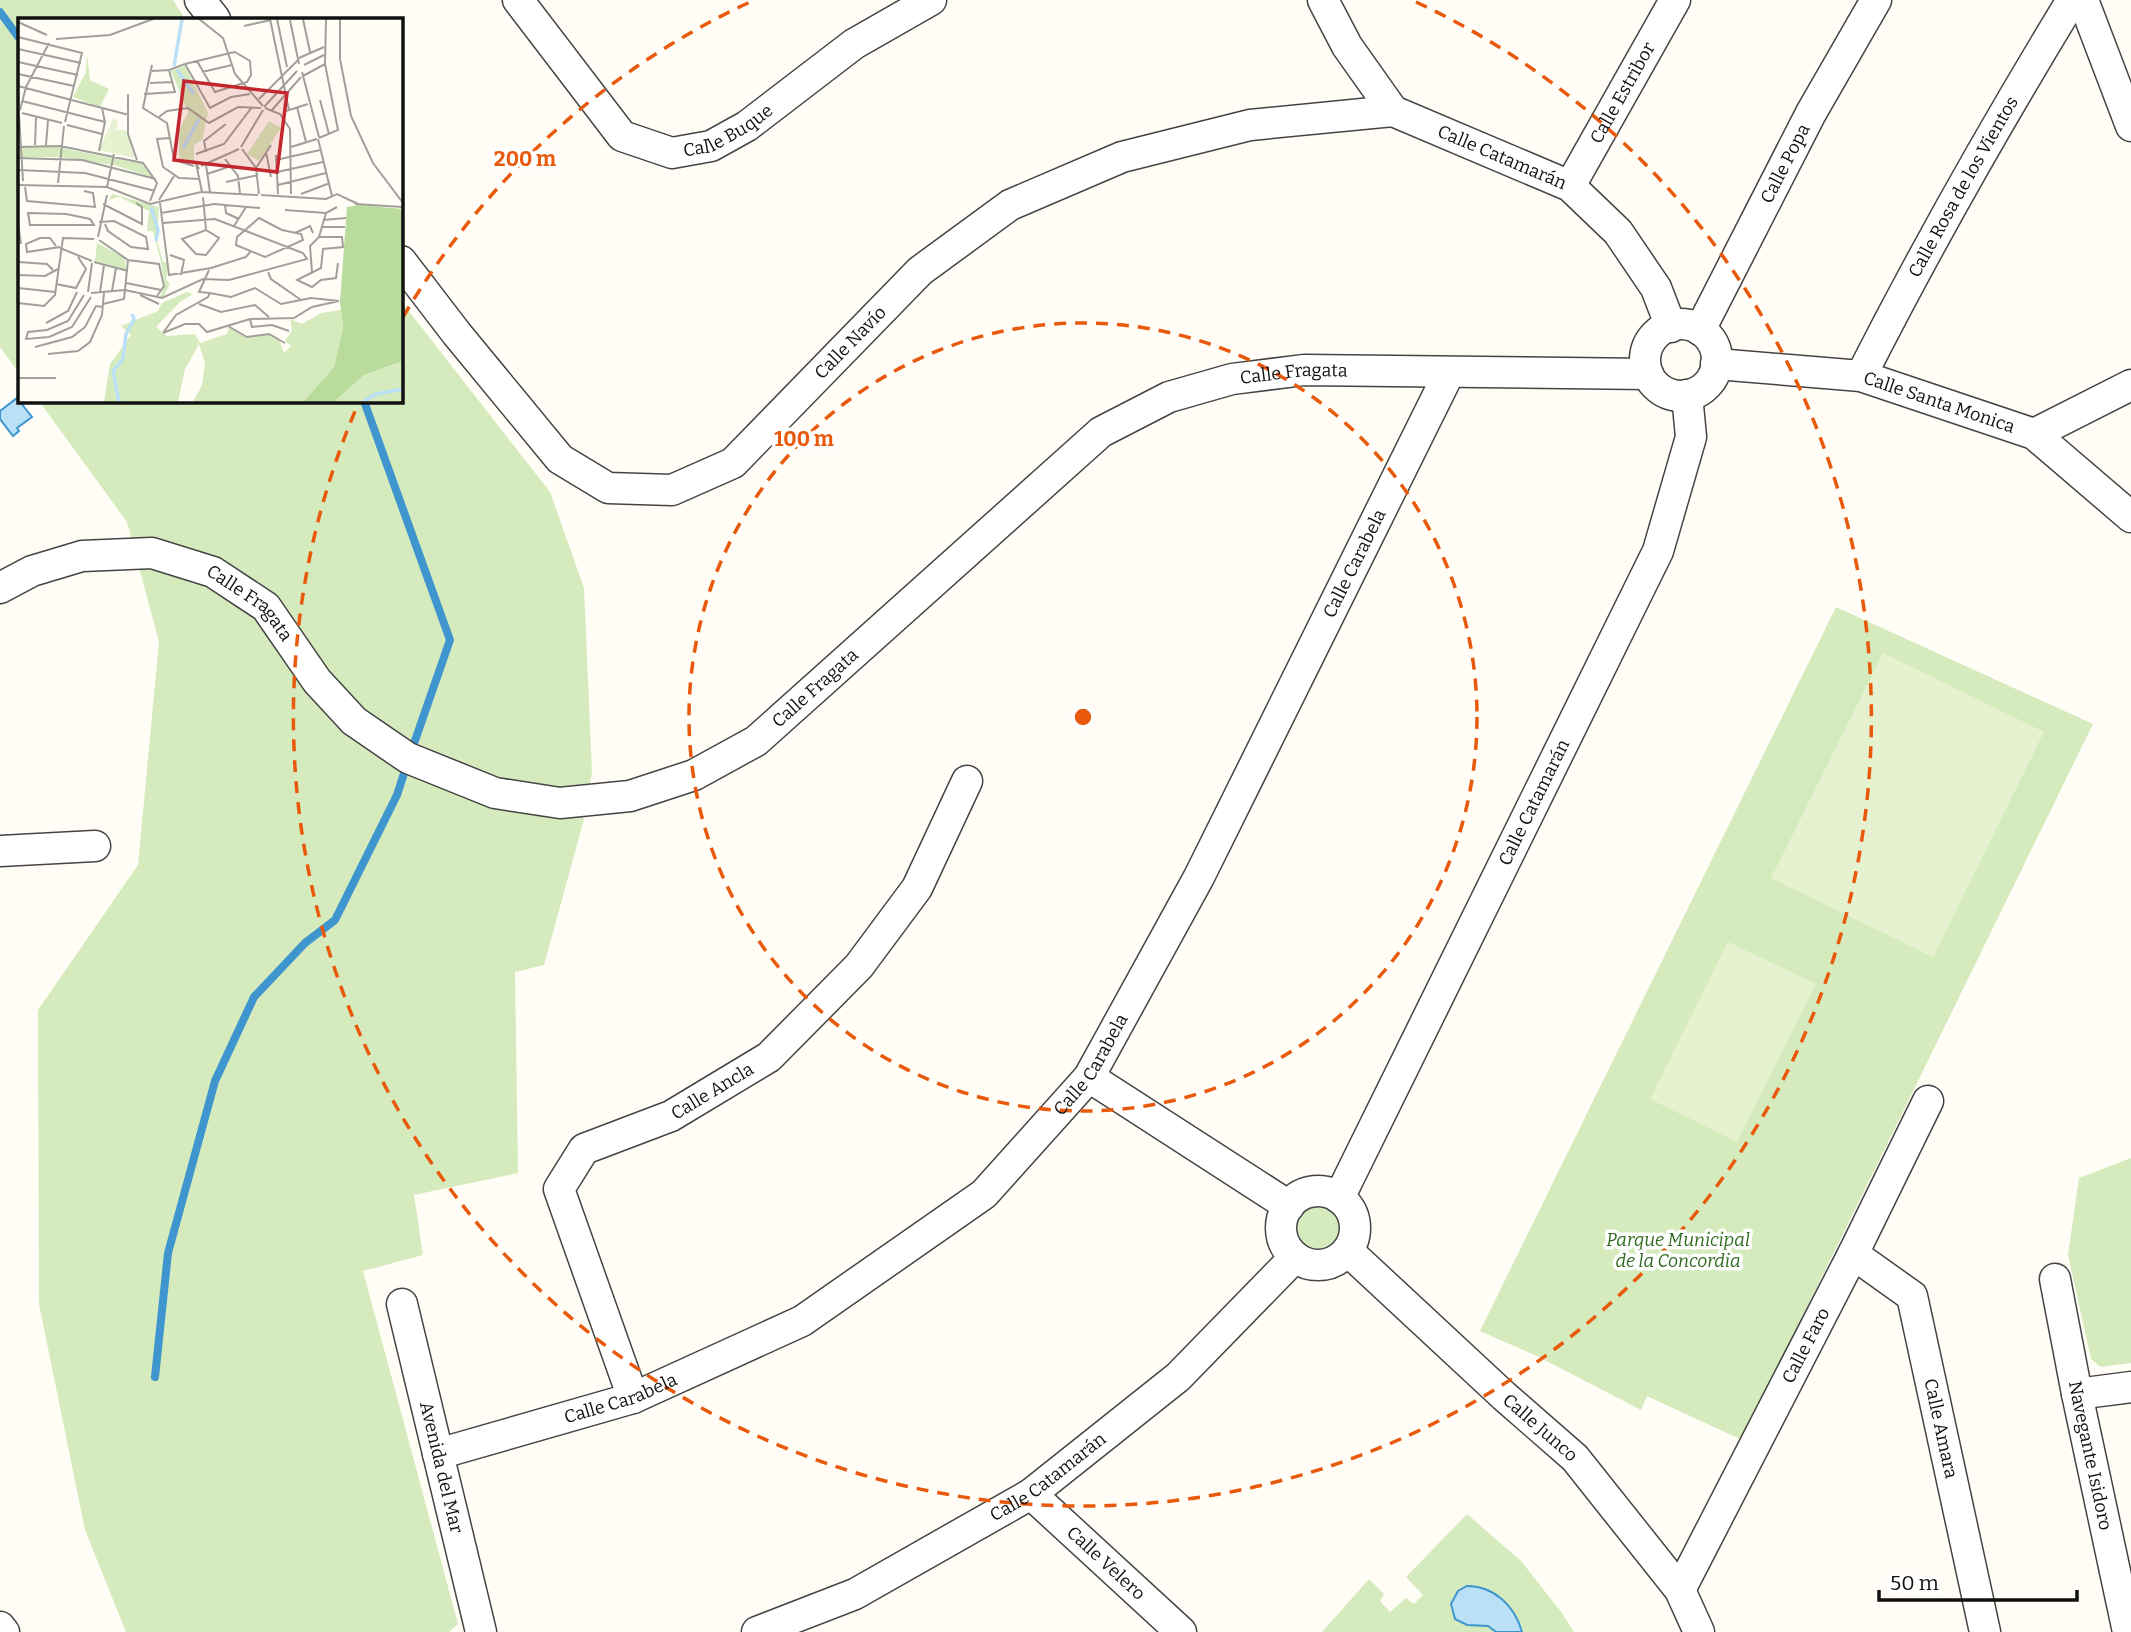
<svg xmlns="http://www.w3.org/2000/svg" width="2131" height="1632" viewBox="0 0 2131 1632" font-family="Bitter,serif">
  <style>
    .green { fill: #d5ebbd }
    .pitch { fill: #e6f2cf }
    .water { fill: #b9e0f7; stroke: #3f96cf; stroke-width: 2 }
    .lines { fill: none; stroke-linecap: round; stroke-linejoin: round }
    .stream { stroke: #3f96cf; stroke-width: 8 }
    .street-casing { stroke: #444; stroke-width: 33 }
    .street { stroke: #fff; stroke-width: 30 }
    .ring { fill: none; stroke: #e8590c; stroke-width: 3.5; stroke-dasharray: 12 9 }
    .labels { text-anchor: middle; stroke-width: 7; stroke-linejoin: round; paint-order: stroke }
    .street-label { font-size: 18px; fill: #111; stroke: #fff }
    .park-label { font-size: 18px; font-style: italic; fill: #2f6b1f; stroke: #fff }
    .inset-river { fill: none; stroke: #b9e0f7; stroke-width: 3.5 }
    .inset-road { fill: none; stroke: #a09f9a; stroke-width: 2 }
    .view { fill: #c4262e; fill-opacity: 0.15; stroke: #c4262e; stroke-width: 3.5 }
    .inset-edge { fill: none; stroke: #111; stroke-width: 3.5 }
    .centre { fill: #e8590c; stroke: #fff; stroke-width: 3.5 }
    .ring-label { font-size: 21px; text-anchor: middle; font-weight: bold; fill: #e8590c; stroke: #fff; stroke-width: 7; stroke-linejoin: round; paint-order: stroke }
  </style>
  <rect width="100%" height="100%" fill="#fffdf5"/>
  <!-- green -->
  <g class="green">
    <path d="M0,0H173L185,19H19V373L0,347Z"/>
    <path d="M401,301L550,492L584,588L592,772L583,823L544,965L515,972L518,1173L414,1195L423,1255L363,1271L458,1624L449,1632H126L85,1530L39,1304L38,1010L138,865L159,642L127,522L39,401H401Z"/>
    <path d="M1836,607L2093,724L1742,1440L1647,1396L1641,1410L1537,1356L1480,1331Z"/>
    <path d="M2131,1158V1363L2101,1367L2091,1359L2068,1255L2079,1178Z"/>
    <circle cx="1318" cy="1229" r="23"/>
    <path d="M1467,1514L1521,1561L1562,1613L1574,1632H1322L1369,1579L1384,1594L1380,1601L1390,1612L1406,1598L1414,1604L1423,1595L1406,1577Z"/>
  </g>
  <!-- pitch -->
  <g class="pitch">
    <path d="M1883,653L2044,732L1933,957L1771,878Z"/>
    <path d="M1728,942L1816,984L1737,1142L1650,1099Z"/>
  </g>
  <!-- water -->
  <g class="water">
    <path d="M17,398L32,417L17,428L19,431L13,436L0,419V411Z"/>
    <path d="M1467,1586C1494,1586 1515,1606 1522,1632H1496L1488,1626L1467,1625L1455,1619L1451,1604L1458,1591Z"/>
  </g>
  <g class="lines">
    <!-- stream -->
    <g class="stream">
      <path d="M0,12L19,38"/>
      <path d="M364,401L450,640L411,752"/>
      <path d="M155,1377L168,1253L215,1081L254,997L305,943L335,920L397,795L407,764"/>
    </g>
    <defs>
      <g id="street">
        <path d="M200,0L215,19"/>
        <path id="s1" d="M518,0L622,136L672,153L711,146L747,126L854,44L931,0"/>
        <path id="s2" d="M1323,0L1347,46L1393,111L1570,186L1618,232L1656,288L1671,327"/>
        <path d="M2083,0L2131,126"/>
        <path id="s3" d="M1570,186L1675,0"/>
        <path id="s4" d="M401,261L457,334L560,459L608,488L672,490L733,463L920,271L1010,205L1122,157L1250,125L1393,111"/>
        <circle cx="1681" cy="360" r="36"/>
        <path id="s5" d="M1700,330L1811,113L1876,0"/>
        <path id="s6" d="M1716,364L1861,376L2034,434L2131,517"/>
        <path id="s7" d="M1861,376C1926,248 1997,123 2072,0"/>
        <path d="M2034,434L2131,385"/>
        <path id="s8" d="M0,588L32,571L82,556L152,553L213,572L266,607L317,681L354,721L408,758L495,793L560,803L630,796L694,775L756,741L1101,432L1169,397L1232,379L1304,370L1648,374"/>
        <path d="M0,851L95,846"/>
        <path d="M1089,1077L1289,1206"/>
        <circle cx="1318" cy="1228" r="37"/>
        <path id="s9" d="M1339,1198L1658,551L1691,437L1687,395"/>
        <path id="s10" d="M1348,1251L1504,1396L1575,1458L1680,1590L1699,1632"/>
        <path id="s11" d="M1853,1254L1912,1296L1985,1632"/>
        <path id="s12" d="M2055,1279L2077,1394L2128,1632"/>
        <path id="s13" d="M402,1304L481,1632"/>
        <path d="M2077,1394L2131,1387"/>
        <path id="s14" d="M633,1398L559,1189L584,1149L671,1116L769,1057L859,966L917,888L967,781"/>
        <path id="s15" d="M438,1454L633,1398L802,1321L984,1194L1089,1077L1199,877L1449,373"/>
        <path id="s16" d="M1031,1494L1181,1632"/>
        <path id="s17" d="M1680,1590L1853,1254L1928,1101"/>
        <path d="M0,1627L4,1632"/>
        <path id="s18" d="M757,1632L855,1594L1031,1494L1178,1377L1295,1257"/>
      </g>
    </defs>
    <!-- street casing -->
    <use href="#street" class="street-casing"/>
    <!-- street -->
    <use href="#street" class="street"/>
  </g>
  <!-- distance rings -->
  <g class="ring">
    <circle cx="1083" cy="717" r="394"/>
    <path d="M403 317A789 789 0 0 1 750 2M1416 2A789 789 0 1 1 359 402"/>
  </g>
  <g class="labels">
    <!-- street labels -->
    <g class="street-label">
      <text dy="6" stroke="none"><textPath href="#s3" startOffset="107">Calle Estribor</textPath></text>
      <text dy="6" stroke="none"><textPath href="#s1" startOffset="285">Calle Buque</textPath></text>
      <text dy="6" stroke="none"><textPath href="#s2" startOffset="250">Calle Catamarán</textPath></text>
      <text dy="6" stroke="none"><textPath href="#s5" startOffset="187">Calle Popa</textPath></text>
      <text dy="6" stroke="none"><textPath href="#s7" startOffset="215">Calle Rosa de los Vientos</textPath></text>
      <text dy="6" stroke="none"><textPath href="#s4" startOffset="609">Calle Navío</textPath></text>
      <text dy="6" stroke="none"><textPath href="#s8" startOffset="1531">Calle Fragata</textPath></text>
      <text dy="6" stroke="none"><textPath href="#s6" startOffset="228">Calle Santa Monica</textPath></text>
      <text dy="6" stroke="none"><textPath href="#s15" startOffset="1346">Calle Carabela</textPath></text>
      <text dy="6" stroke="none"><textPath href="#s8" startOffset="271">Calle Fragata</textPath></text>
      <text dy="6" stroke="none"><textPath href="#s8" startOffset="943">Calle Fragata</textPath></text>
      <text dy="6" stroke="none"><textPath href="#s9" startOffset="441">Calle Catamarán</textPath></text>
      <text dy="6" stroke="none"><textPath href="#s15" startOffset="779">Calle Carabela</textPath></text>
      <text dy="6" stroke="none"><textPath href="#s14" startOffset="410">Calle Ancla</textPath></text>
      <text dy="6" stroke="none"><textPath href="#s17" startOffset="275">Calle Faro</textPath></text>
      <text dy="6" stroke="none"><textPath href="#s15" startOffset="191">Calle Carabela</textPath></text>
      <text dy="6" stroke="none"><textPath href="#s10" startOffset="261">Calle Junco</textPath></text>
      <text dy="6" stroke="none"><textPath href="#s11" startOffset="208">Calle Amara</textPath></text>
      <text dy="6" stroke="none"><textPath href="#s12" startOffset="180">Navegante Isidoro</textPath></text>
      <text dy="6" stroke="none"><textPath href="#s13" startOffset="168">Avenida del Mar</textPath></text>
      <text dy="6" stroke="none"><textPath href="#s18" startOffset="331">Calle Catamarán</textPath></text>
      <text dy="6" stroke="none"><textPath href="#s16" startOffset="102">Calle Velero</textPath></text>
    </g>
    <!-- park labels -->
    <g class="park-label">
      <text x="1678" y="1246">Parque Municipal<tspan x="1678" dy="21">de la Concordia</tspan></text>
    </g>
  </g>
  <!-- overview -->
  <g transform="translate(18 18)">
    <rect width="385" height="385" fill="#fffdf5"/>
    <path d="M69,36L72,62L91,71L82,89L55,79L68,54ZM167,48L190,95L184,122L176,127V145H163L161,137V112L170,95L153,53ZM251,103L263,110L241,143L229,136ZM28,127L124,146L134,159L96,147L42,139H0V130ZM94,176L141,189L139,223L145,244L151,245L148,261L152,266L146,278L142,279L147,266L142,240L135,213H129L131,193L101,179L91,182ZM79,225L107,240L108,252L77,243ZM169,274L175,276L162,284L138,309L149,318L177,316L182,325L209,316L211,309L227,319L249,316L261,321L266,335L273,328L267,323L274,312L272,301L284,306L303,295L323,292L325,310L316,349L285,384H175L184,367L187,345L181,326L167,351L160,384H86L92,346L113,317L103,308L140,293L144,285ZM385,343V384H316L346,357Z" fill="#d5ebbd"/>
    <path d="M342,187L385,191V343L346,357L316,384H285L316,349L325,310L322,284L329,189Z" fill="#b9dc9c"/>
    <path d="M95,101L100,102L98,112H108L117,140L81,132Z" fill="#e6f2cf"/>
    <path class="inset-river" d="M156,48L164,1M159,52L176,76M165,130L181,101M133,189L140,212L138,223M101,384L95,353L105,341L108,316L116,301L114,296M345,384L358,376L385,371"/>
    <path class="inset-road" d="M181,1L205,20L217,56L245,88M252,1L271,92M259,1L269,49M285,1L292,34M322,1V41L333,98L355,145L385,185M272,2L281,46M0,4L29,17M226,8L253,2M0,19L64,35L47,104M38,21L92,17L135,1M0,31L63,45M281,40L306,29M0,44L60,57M167,46L192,90L213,79L232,76M134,47L125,90L149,105L156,142L176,148M286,47L306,37M134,53L151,52L167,46L212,35L217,34L232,43L233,57L229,64L197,74L179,43M184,54L214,47M284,54L301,119M0,56L56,68M285,58L307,46M132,65L155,64M0,68L111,97M110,76V116L119,142M126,76L157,74L151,52M241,81L280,42M302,82L311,116M4,83L87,104M246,89L279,53M279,89L288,124M247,90L262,96L272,111L273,176M2,92L8,69L31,25M254,92L283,59M268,93L290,86M4,95L44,105M1,97L5,163M141,99L149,93L170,90L191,105L220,89L243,90M49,107L84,116M152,120L139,121L145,149L161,160L182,161M301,120L320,112L307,46L308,1M300,121L314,178M17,127L18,99M28,127L30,102M0,129L42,128L125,145L139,165L132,183M223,129L245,92M273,129L299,121M224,131L238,150L241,176M81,133L87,104L84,90M188,134L186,123L208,106M248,134L253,159M178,136L206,126L234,89M258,137L260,176M0,140L64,142L138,161M207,141L220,158L222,176M258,142L302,132M188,147L192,174M183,148L221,131M238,150L253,127M181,151L178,145L184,174M0,152L67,155L137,173M259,154L305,144M189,156L213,148M208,164L240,157M40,165L46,108M0,167L89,169L132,186L183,174L240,177M260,167L308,155M7,169L9,183L77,189L75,175L66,173M89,169L96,136M283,176L312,165M243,177L308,181L319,176L340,186M185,179L188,212M141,182L156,158M142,185L151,257L193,250L228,239L233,233M85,186L124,206V189L118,185M337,186L385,189M207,187L208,195L221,201M267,192L308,195M10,195L48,196L72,201L76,207H12ZM143,195L196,186L242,190M241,200L264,212L283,216L285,222L247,239L218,227L219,219ZM305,202L328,200M81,204L96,203L128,219L130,231L113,229L90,213L87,206M0,205L3,226M216,208L228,189M304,209H327M188,212L201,220L188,237L178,236L164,221ZM277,215L292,208L295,215M80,219L89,177M301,219H324L325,229L305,231L303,250L279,262L294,269L303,262L318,260L320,245M81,222L110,242L141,246L146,268L139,278M38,228L32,220H22L8,226L9,234L42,229M42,230L74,243M152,237L166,242L163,257M0,244L29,246L35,252M76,244L110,253M250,254L253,261L283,282M294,254L292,228L301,219L308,195L319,189M0,257L27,258L40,251M108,265L143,272M38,266L58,270L68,251L60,239M0,270L37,274M107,272L144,280L185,261L211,262L289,241L285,235L197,201L145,205M94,273L98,250M70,274L74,245M82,274L86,247M73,275L107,272M192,275L213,279L237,270L263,286L293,280L321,283M66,277L50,303L29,312L10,314L8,321L31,319L54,309L73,279M122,277L141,286M0,285L26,288L37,277L45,220L76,221M85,286L106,281L110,242M181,286L203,294L237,287L251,299M232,301L234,309L254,307L271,313M28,305L50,293L59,274M210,308L229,319L251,316L267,325M145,315L167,306H181L189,314L232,301L276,300L294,289L321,283M145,315L158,297L190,279L192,275L181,274L191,252M17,329L54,319L67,309L78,288L85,289M30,336L60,333L72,324L84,297L86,274M0,360H38"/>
    <path class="view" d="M166,63L269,75L259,154L156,142Z"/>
    <rect width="385" height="385" class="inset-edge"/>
  </g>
  <circle cx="1083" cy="717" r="10" class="centre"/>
  <g class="ring-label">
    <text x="525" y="166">200 m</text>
    <text x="804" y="446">100 m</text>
  </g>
  <!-- scale -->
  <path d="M1879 1590v10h198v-10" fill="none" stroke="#111111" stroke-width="3.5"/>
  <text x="1890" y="1590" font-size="21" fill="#111111" stroke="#ffffff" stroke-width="5" paint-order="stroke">50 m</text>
</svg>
